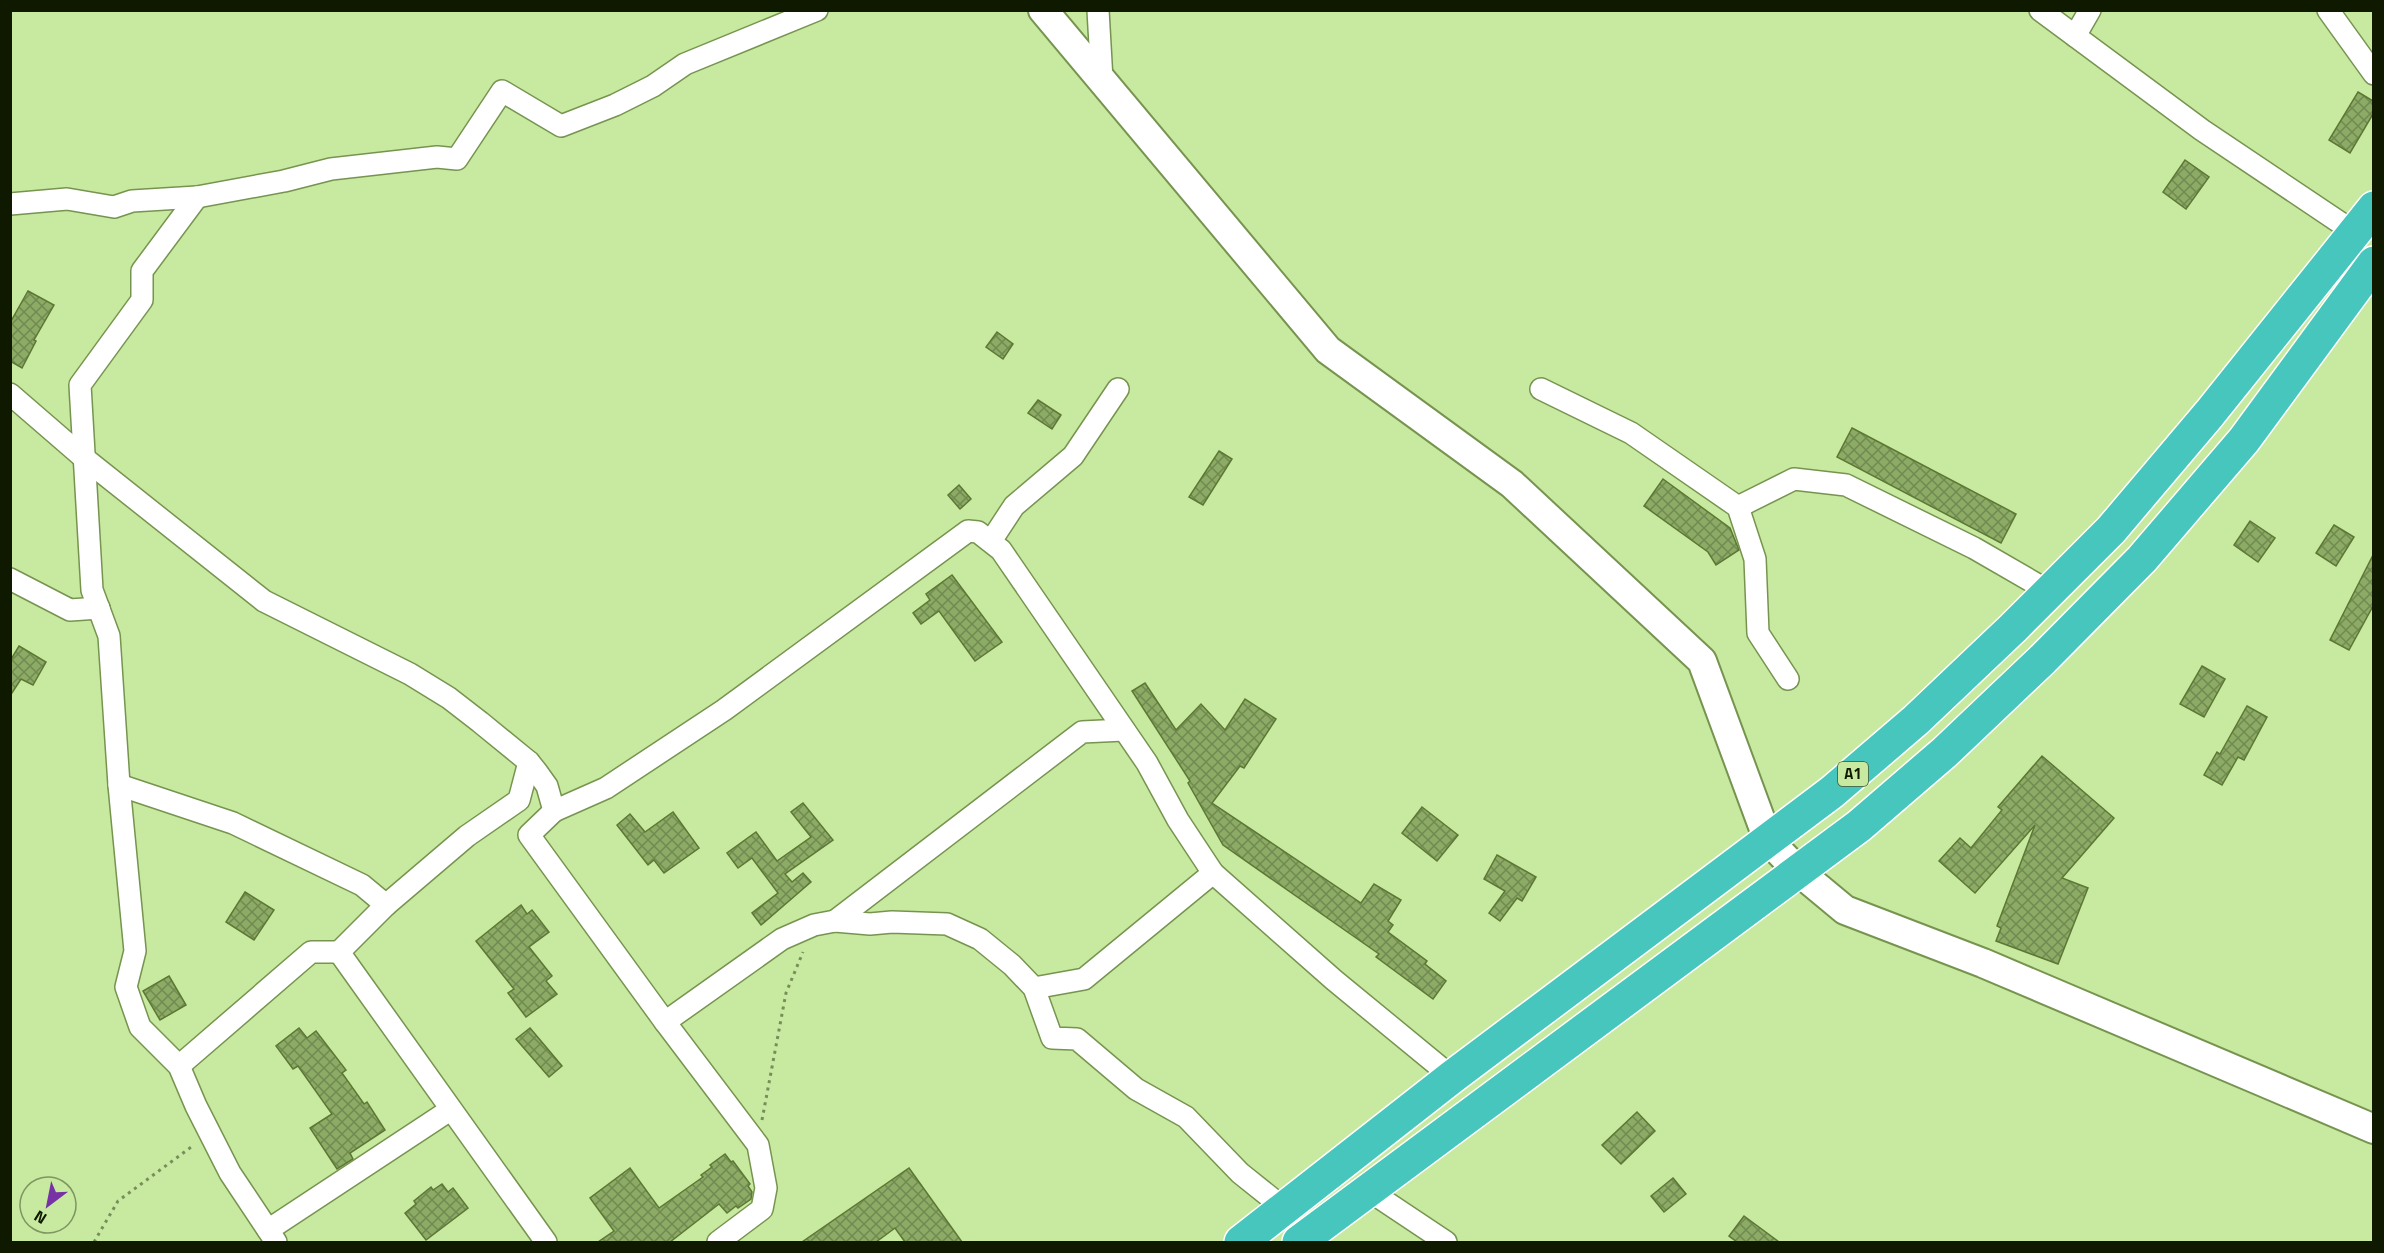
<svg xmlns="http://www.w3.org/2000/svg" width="2384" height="1253" viewBox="0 0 2384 1253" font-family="'Titillium Web',sans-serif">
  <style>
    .building { fill: url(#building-cross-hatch); stroke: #5c7833; stroke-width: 1.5 }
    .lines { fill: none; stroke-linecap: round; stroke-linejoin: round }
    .street-casing { stroke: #76944f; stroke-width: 24 }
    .secondary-casing { stroke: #76944f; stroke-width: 32 }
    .highway-casing { stroke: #fff; stroke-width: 36 }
    .path { stroke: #768e5a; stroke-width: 3; stroke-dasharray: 3 4.5; stroke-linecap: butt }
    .street { stroke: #fff; stroke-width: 21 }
    .secondary { stroke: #fff; stroke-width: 28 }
    .highway { stroke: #46c6bd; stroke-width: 33 }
    .labels { text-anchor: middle; stroke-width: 5; stroke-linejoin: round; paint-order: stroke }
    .shield { fill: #c8e9a0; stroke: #465730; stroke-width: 1.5 }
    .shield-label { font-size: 15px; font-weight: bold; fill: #0e1900 }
  </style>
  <defs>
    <pattern id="building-cross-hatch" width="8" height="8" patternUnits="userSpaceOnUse" patternTransform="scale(1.5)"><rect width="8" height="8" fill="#8cab65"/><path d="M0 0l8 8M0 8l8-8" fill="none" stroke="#718a51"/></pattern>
  </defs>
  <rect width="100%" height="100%" fill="#c8e9a0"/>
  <!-- building -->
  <g class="building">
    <path d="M2358,92L2373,101V114L2350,153L2329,140Z"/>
    <path d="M2185,160L2209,177L2186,209L2163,192Z"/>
    <path d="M28,291L54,305L34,340L36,341L22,368L10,361V323Z"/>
    <path d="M997,332L1013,344L1003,359L986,347Z"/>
    <path d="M1038,400L1061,415L1052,429L1028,413Z"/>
    <path d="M1852,428L2016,514L2001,543L1837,457Z"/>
    <path d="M1219,451L1232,459L1203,505L1189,497Z"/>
    <path d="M1663,479L1730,528L1739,550L1716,565L1708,552L1644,506Z"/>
    <path d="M959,485L971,499L960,509L948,495Z"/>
    <path d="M2250,521L2275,538L2258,562L2234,545Z"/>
    <path d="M2334,525L2354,537L2336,566L2316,553Z"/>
    <path d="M2373,555V606L2349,650L2330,640Z"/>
    <path d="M952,575L1002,642L975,661L939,611L921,624L913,613L930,600L926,594Z"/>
    <path d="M19,646L46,662L33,685L21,679L10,696V661Z"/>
    <path d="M2202,666L2225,679L2204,717L2180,704Z"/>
    <path d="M1145,683L1176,730L1201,704L1225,730L1245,699L1276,719L1244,768L1240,766L1212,803L1361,903L1374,884L1401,900L1388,921L1393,925L1388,932L1427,961L1425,964L1446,981L1433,999L1376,957L1379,954L1223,845L1188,783L1190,781L1132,691Z"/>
    <path d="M2247,706L2267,717L2244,760L2238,757L2222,785L2204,775L2217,752L2220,754Z"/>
    <path d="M2042,756L2114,818L2062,878L2088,888L2058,964L1996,941L2001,928L1997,926L2035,825L1975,893L1939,861L1960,838L1971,848L2002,810L1998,807Z"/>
    <path d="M803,803L833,840L785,874L792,882L803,873L811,882L761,925L752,913L778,893L752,858L738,868L727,853L756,832L777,861L811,837L791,812Z"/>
    <path d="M1422,807L1458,835L1437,861L1402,833Z"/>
    <path d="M673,812L699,848L664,873L654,860L648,865L617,825L630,814L645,832Z"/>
    <path d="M1497,855L1536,877L1522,901L1517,898L1500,921L1489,913L1505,891L1484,879Z"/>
    <path d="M245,892L274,910L254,940L226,922Z"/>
    <path d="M521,905L527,914L532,910L549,932L529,947L552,976L546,981L557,994L526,1017L508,993L514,989L476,941Z"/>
    <path d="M169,976L186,1005L160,1020L143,991Z"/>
    <path d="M299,1028L307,1038L316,1031L346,1070L342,1073L364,1104L367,1102L385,1130L350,1153L353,1159L337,1169L310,1128L332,1114L298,1066L293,1069L276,1046Z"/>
    <path d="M530,1028L562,1066L549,1077L516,1039Z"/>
    <path d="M1637,1112L1655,1131L1621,1164L1602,1145Z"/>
    <path d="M725,1154L731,1162L733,1161L750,1184L748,1186L752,1192L751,1199L738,1208L736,1206L727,1213L719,1204L670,1242H598L614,1231L590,1198L630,1168L659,1208L703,1177L701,1175L712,1167L710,1165Z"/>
    <path d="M909,1168L962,1242H905L895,1228L876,1242H802Z"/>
    <path d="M1673,1178L1686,1194L1664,1212L1651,1196Z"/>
    <path d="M442,1184L448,1192L453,1188L468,1208L426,1240L405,1213L416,1204L414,1201L431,1187L433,1190Z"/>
    <path d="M1744,1216L1779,1242H1737L1729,1236Z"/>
  </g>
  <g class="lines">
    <defs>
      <g id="street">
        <path d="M1098,10L1102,80"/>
        <path d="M2040,10L2202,130L2354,232"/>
        <path d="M2328,10L2374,74"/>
        <path d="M2075,36L2090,10"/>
        <path d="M197,197L142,271V300L80,385L92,590L109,636L119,785L135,951L126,987L140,1027L179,1066L196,1106L230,1173L276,1242"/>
        <path d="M10,204L67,199L114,207L132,201L197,197L284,181L331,169L437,157L457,159L502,91L561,126L615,105L653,86L685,64L817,10"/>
        <path d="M1541,389L1631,433L1738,507L1755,559L1758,633L1788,679"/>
        <path d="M10,394L84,458L264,601L410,674L449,698L480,722L529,762L537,772L547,786L554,811L529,835L665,1022L782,939L814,925L835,921L870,924L892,922L947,924L980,939L1012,965L1034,988L1052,1038L1077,1039L1136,1089L1186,1117L1240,1173L1285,1209"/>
        <path d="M1738,507L1794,479L1846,485L1974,548L2050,592"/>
        <path d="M991,541L1014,506L1073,456L1118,389"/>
        <path d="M10,579L70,610L99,608"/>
        <path d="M119,785L233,823L362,885L386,905L339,952L546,1242"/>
        <path d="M554,811L606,788L724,710L968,531L978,532L1001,550L1147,763L1178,820L1213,873L1334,980L1452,1077"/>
        <path d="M386,905L467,836L519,800L529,762"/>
        <path d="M835,921L1082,732L1124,730"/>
        <path d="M1034,988L1084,979L1213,873"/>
        <path d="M665,1022L758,1145L766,1188L762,1209L718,1242"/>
        <path d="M179,1066L311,952H339"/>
        <path d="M1368,1190L1446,1242"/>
        <path d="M268,1230L450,1110"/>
      </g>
      <path id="secondary" d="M1043,10L1328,350L1512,484L1702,661L1768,840L1798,871L1845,910L1983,963L2374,1129"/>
      <g id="highway">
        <path d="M1241,1242L1452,1077L1832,792L1916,720L2013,628L2111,530L2210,413L2374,208"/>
        <path d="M1299,1242L1859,826L1945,752L2043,659L2142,559L2244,440L2374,263"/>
      </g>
    </defs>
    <!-- street casing -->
    <use href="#street" class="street-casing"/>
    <!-- secondary casing -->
    <use href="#secondary" class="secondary-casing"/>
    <!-- highway casing -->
    <use href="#highway" class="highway-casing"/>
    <!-- path -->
    <g class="path">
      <path d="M762,1120L786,993L803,952"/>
      <path d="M94,1242L118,1201L194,1145"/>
    </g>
    <!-- street -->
    <use href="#street" class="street"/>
    <!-- secondary -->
    <use href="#secondary" class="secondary"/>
    <!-- highway -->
    <use href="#highway" class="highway"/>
  </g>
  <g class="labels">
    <!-- shield labels -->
    <rect class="shield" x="1838" y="762" width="30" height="24" rx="4.5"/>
    <g class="shield-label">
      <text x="1853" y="779">A1</text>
    </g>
  </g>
  <!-- border -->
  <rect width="2384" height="1253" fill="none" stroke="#0e1900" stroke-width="24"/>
  <!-- north arrow -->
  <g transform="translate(48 1205) rotate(212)"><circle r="28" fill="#c8e9a0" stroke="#7e9660" stroke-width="1.5"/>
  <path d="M0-4.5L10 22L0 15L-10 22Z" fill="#7732a6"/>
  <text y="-9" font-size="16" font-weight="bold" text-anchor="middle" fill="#0e1900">N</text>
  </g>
</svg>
